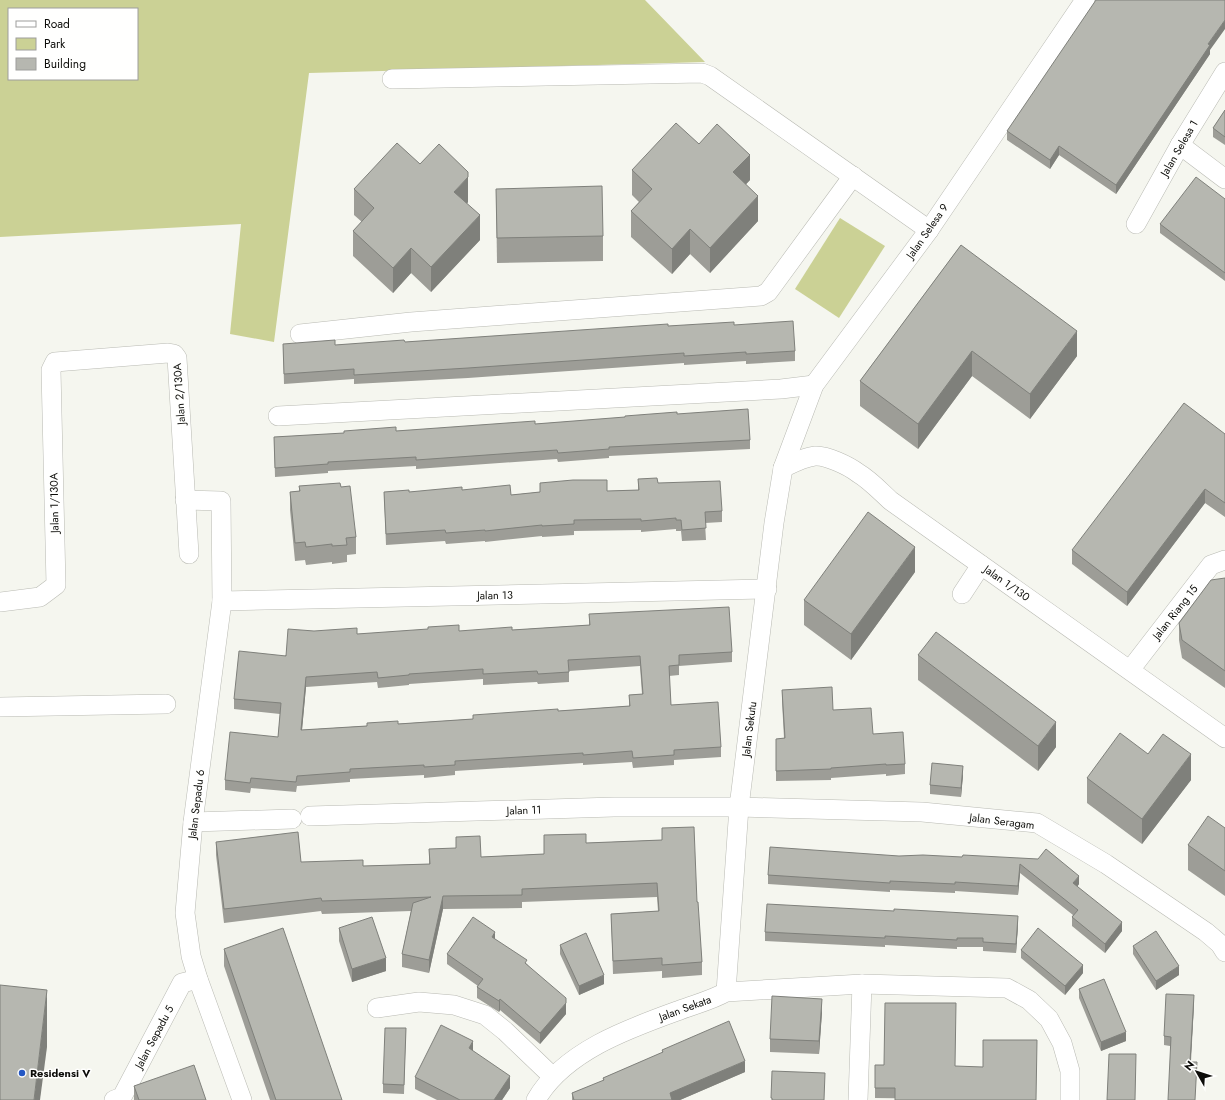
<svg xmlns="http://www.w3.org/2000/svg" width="1225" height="1100" viewBox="0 0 1225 1100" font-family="Jost,sans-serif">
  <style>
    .green { fill: #cbd195; fill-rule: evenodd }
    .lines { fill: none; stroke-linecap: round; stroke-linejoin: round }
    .minor-casing { stroke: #b9bab3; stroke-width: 20 }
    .minor { stroke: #fff; stroke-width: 19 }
    .wall { fill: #9d9d97; fill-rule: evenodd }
    .shaded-wall { fill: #7f807b }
    .building { fill: #b6b7b0; stroke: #7f807b; fill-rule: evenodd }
    .poi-dot { fill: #2357c4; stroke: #fffffe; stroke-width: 1.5 }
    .labels { text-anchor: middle; stroke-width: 3; stroke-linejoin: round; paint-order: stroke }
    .street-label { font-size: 11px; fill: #0c0c09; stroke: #fffffe }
    .poi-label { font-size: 11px; font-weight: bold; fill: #0c0c09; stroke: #fffffe; text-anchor: start }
  </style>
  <rect width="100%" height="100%" fill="#f5f6ef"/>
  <!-- green -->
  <g class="green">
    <path d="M0,0H645L705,62L309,73L274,342L230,334L241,224L0,237ZM9,9H137V79H9Z"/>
    <path d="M840,218L885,246L839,318L795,289Z"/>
  </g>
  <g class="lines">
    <defs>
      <g id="minor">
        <path d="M392,79L702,73L710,76L929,230"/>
        <path d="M1180,145L1225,179"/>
        <path d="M1136,224L1180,145L1225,72"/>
        <path d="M300,334L411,322L761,296L768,292L771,288L853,176"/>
        <path d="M278,416L781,389L814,385"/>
        <path d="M783,468C793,463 804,457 815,456C826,455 849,466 858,473C870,480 881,492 891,501L1225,738"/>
        <path d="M185,500L221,501L222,601L193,822L185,913L191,956L198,979L242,1100"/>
        <path d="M962,594L981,565"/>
        <path d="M222,601L767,589"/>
        <path d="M0,602L40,597L56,585L51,370L55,362L168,353L174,354L177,358L189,554"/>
        <path d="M1130,670L1211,565L1225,560"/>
        <path d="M0,707L166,704"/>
        <path d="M310,816L614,807H739L922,812L1037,823L1106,864L1206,932L1220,944L1225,952"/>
        <path d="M193,822L292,819"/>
        <path d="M726,992L739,807L774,523L783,468L814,385L929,230L1085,0"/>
        <path d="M377,1008L419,1002L454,1005L485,1015L505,1031L553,1077"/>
        <path d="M114,1100L122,1097L182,983L198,979"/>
        <path d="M536,1100C564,1051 630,1028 680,1010C696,1004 712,1000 726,992L862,984L1007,988L1029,1000L1049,1019L1062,1043L1070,1071V1100"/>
        <path d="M858,1100L862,984"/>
      </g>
    </defs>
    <!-- minor casing -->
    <use href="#minor" class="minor-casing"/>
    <!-- minor -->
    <use href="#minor" class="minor"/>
  </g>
  <!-- wall -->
  <g class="wall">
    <path d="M1210,50V54L1116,194L1059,155L1050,169L1007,140V131Z"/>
    <path d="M1225,110V145L1213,137V128Z"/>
    <path d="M699,144L750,180L746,184L758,221L710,273L690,254L672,274L631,237V211L639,202L632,195V170Z"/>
    <path d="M420,164L468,202L467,204L480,240L431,292L411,273L393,293L353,256V231L362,222L354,215V189Z"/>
    <path d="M496,189L603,236V261L497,263Z"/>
    <path d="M1225,199V281L1160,233V224Z"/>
    <path d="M961,245L1077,356L1030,419L972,376L918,449L860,406V381Z"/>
    <path d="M734,325L795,351V361L746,364V361L684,365V363L468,378L354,384V379L284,384L283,344L335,345L405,342L668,326Z"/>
    <path d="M677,414L750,440V449L609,456V458L558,462L557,459L416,469V466L328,471V473L275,477L274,437L535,424Z"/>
    <path d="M1225,434V517L1205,503L1127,606L1072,564V550Z"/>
    <path d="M638,479L658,483L722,511V522L705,523L706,540L682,541L681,531H676V529L641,532V530L574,531V535L542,537V536L485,542V541L446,544L445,541L386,545L384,492H409L462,490L511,495L540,492V483L607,491L638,490Z"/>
    <path d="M299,486L341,487L356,537V554L347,555V562L332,564V562L306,565L305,560L295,561L290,510V492L299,491Z"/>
    <path d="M915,572L851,660L804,625V600Z"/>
    <path d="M1225,578V688L1182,658L1179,640V623Z"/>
    <path d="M589,614L732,652V662L679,666V675L669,676L671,705L721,747V757L674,760V765L633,768L632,762L583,765V763L455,771V775L424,778V775L350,779V782L297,786L296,792L251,788L250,793L225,790V780L278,737L280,714L234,709V699L314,631L357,634L459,631L512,630L589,625ZM640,666L642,694L629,695V706L558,711L473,719L302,730L306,687L377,682L378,688L409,685V684L483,679V685L537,682L538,684L569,682V671Z"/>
    <path d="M918,655L1056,747L1038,771L918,680Z"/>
    <path d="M782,690L873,734L905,764V774L886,776V774L831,778V780L776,781V739L784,738L782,701Z"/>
    <path d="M1148,754L1191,780L1142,844L1087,803V778Z"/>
    <path d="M963,775L961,797L930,794V785Z"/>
    <path d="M662,828L697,902L702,962V975L662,978V971L613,974L611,914L658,911L657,897L522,902V908L443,909L429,973L402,967V954L411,911L322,914L321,911L224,923L216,855V842L301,862L363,866L429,864V849L481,857L544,854V835L586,843L662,840Z"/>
    <path d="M1225,828V896L1188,870V845Z"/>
    <path d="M899,856L1038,859L1079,884L1077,887L1122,931L1105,953L1072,926V917L1073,915L1020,873L1018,895L955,891V893L890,890V892L768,884V875Z"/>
    <path d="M1018,925L1016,953L983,951V947H957V949L885,945V947L765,941V932Z"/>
    <path d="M339,928L386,971L352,982L339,941Z"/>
    <path d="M495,939L527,964L566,1014L540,1044L500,1010L499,1012L477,998V987L478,986L447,964V954Z"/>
    <path d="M560,945L604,984L579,995L560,954Z"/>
    <path d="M1133,946L1179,975L1156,990L1133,954Z"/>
    <path d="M224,949L342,1100H270L224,966Z"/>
    <path d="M1021,950L1083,973L1065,995L1021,958Z"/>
    <path d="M1079,989L1126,1041L1101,1051L1079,998Z"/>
    <path d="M1194,1004L1191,1062L1197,1071L1170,1046L1164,1045V1036Z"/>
    <path d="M822,1012L819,1054L770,1052V1039Z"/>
    <path d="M406,1028L404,1094L383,1093V1084Z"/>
    <path d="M662,1050L745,1072L680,1100H572V1093L603,1081V1078L662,1053Z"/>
    <path d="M473,1051L510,1088L502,1100H437L415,1089V1077Z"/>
    <path d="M955,1066L1036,1100L875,1098V1088Z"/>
    <path d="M134,1086L206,1100H134Z"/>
  </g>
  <!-- shaded-wall -->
  <g class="shaded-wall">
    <path d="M1225,20V29L1210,50V54L1116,194V185L1208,44Z"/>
    <path d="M1059,146V155L1050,169V160Z"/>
    <path d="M750,155V180L733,198V172Z"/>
    <path d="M468,177V202L454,217V192Z"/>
    <path d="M758,196V221L710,273V248Z"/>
    <path d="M480,215V240L431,292V267Z"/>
    <path d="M690,229V254L672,274V249Z"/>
    <path d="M411,248V273L393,293V268Z"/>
    <path d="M1077,331V356L1030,419V394Z"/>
    <path d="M972,351V376L918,449V424Z"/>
    <path d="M1205,489V503L1127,606V592Z"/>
    <path d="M915,547V572L851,660V634Z"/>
    <path d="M306,677V687L301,740V730Z"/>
    <path d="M1056,722V747L1038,771V746Z"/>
    <path d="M1191,754V780L1142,844V819Z"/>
    <path d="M963,766V775L961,797V788Z"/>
    <path d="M1020,864V873L1018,895V886Z"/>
    <path d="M1079,876V884L1073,892V883Z"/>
    <path d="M443,896V909L429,973V960Z"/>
    <path d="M1018,916V925L1016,953V944Z"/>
    <path d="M1122,922V931L1105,953V944Z"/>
    <path d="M495,932V943L492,937Z"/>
    <path d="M386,958V971L352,982V969Z"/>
    <path d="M1083,965V973L1065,995V986Z"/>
    <path d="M1179,966V975L1156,990V981Z"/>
    <path d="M604,975V984L579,995V986Z"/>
    <path d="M47,990V1047L40,1100H34Z"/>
    <path d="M1194,995V1004L1190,1071V1062Z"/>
    <path d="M500,999V1010L499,1012V1001Z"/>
    <path d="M822,999V1012L819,1054V1041Z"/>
    <path d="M566,1003V1014L540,1044V1033Z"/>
    <path d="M1126,1032V1041L1101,1051V1042Z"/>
    <path d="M473,1041V1053L469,1048Z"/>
    <path d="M745,1061V1072L680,1100H670V1093Z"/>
    <path d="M510,1076V1088L502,1100H494Z"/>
  </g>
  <!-- building -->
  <g class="building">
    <path d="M1096,0H1225V20L1208,44L1210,45L1116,185L1059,146L1050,160L1007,131Z"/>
    <path d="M1225,110V137L1213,128Z"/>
    <path d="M676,123L699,144L717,124L750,155L733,172L758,196L710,248L690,229L672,249L631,211L652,189L632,170Z"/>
    <path d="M397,143L420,164L439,144L468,172V177L454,192L480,215L431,267L411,248L393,268L353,231L374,208L354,189Z"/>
    <path d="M1196,177L1225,199V273L1160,224Z"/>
    <path d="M602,186L603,236L497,238L496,189Z"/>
    <path d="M961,245L1077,331L1030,394L972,351L918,424L860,381Z"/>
    <path d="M793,321L795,351L746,354V352L684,356V353L468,368L354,375V369L284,374L283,344L335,340V345L404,340L405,342L668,324V326L734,322V325Z"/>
    <path d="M1184,403L1225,434V503L1205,489L1127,592L1072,550Z"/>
    <path d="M748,409L750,440L609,447V449L558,453L557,450L416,460V457L328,462V464L275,468L274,437L344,433V431L396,427V431L535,421V424L625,417V416L677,412V414Z"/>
    <path d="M657,478L658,483L720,481L722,511L705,512L706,528L682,530L681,520H676V518L641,521V519L574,520V524L542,526V525L485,531V530L446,533L445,530L386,534L384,492L409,490V492L462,487V490L510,485L511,495L540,492V483L573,480H607V491L639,490L638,479Z"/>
    <path d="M340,483L341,487L350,486L356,537L346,538L347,545L332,546V544L306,547L305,542L295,543L290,492L300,491L299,486Z"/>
    <path d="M868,512L915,547L851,634L804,600Z"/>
    <path d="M1225,578V671L1182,640L1179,623L1211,580Z"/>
    <path d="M729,607L732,652L679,655V665L669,666L671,705L718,702L721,747L674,750V755L633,758L632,751L583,755V753L455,761V765L424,767V765L350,769V772L297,776L296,782L251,778L250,783L225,780L230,732L278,737L281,703L234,699L239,651L286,656L288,629L314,631L357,628V634L428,629V627L459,625V631L512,627V630L590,625L589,614ZM640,656L643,694L629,695L630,706L558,711V709L473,715V719L398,724V721L367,723V726L301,730L306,677L377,672L378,678L409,675V674L483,669V674L537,671L538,674L569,672L568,660Z"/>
    <path d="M936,632L1056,722L1038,746L918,655Z"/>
    <path d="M832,687L833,710L871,708L873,734L903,732L905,764L886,765V764L831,768V769L776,771V739L785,738L782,690Z"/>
    <path d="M1120,733L1148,754L1163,734L1191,754L1142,819L1087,778Z"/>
    <path d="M932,763L963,766L961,788L930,785Z"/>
    <path d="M1208,816L1225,828V871L1188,845Z"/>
    <path d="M694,827L697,902H698L702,962L662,965V958L613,961L611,914L659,911L657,883L522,889V895L443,896L429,960L402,954L413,903L431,897L322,901L321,898L224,909L216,842L298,832L301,862L363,860V866L430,864L429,849L456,848V837L480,836L481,857L544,854V835L586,834V843L662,840V828Z"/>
    <path d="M770,847L899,856L923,855L962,857L963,855L1038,859L1046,849L1079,876L1073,883L1122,922L1105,944L1072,917L1078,910L1020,864L1018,886L955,882V884L890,881V883L768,875Z"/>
    <path d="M767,904L894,911V909L1018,916L1016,944L983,942V938H957V940L885,936V938L765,932Z"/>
    <path d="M372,917L386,958L352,969L339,928Z"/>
    <path d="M473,917L495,932L492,937L527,960L525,963L566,998V1003L540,1033L500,999L499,1001L477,987L483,979L447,954Z"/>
    <path d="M283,928L342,1100H276L224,949Z"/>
    <path d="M1038,928L1083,965L1065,986L1021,950Z"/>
    <path d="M1156,931L1179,966L1156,981L1133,946Z"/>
    <path d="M586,933L604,975L579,986L560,945Z"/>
    <path d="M1104,979L1126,1032L1101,1042L1079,989Z"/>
    <path d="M0,985L47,990L34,1100H0Z"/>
    <path d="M1166,994L1194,995L1190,1062H1197L1195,1100H1168L1171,1037L1164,1036Z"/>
    <path d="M772,996L822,999L819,1041L770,1039Z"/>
    <path d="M885,1003H956L955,1066L983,1067V1040H1037L1036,1100H895V1088H875V1065H884Z"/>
    <path d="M729,1021L745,1061L670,1093L672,1100H574L572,1093L604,1080L603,1078L663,1052L662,1050Z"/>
    <path d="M441,1025L473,1041L469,1048L510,1076L494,1100H460L415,1077Z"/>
    <path d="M385,1028H406L404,1085L383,1084Z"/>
    <path d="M1109,1054H1136L1135,1100H1107Z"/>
    <path d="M194,1065L206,1100H139L134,1086Z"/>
    <path d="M772,1071L825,1073L824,1100H772V1098H771Z"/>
  </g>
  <!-- markers -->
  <circle class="poi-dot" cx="22" cy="1073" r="4"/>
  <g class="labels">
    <!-- street labels -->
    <g class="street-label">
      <text transform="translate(1179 148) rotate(-60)" y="4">Jalan Selesa 1</text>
      <text transform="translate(927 231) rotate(-55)" y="4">Jalan Selesa 9</text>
      <text transform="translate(179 394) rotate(-94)" y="4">Jalan 2/130A</text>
      <text transform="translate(54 503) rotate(-91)" y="4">Jalan 1/130A</text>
      <text transform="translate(1007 583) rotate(35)" y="4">Jalan 1/130</text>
      <text transform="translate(495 595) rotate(-1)" y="4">Jalan 13</text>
      <text transform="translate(1175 612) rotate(-52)" y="4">Jalan Riang 15</text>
      <text transform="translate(749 729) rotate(-83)" y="4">Jalan Sekutu</text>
      <text transform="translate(196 804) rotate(-83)" y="4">Jalan Sepadu 6</text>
      <text transform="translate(524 810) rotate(-2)" y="4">Jalan 11</text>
      <text transform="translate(1002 821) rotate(7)" y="4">Jalan Seragam</text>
      <text transform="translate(685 1008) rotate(-20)" y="4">Jalan Sekata</text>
      <text transform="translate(154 1037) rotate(-62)" y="4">Jalan Sepadu 5</text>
    </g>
    <!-- poi labels -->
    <g class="poi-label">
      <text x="30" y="1077">Residensi V</text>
    </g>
  </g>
  <!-- legend -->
  <rect x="8" y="8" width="130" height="72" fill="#fffffe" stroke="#9e9e9c"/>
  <rect x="16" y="21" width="20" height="6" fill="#ffffff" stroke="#9e9e9c"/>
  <text x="44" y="28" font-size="12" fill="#0c0c09">Road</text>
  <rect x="16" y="38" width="20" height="12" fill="#cbd195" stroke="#9e9e9c"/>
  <text x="44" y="48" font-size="12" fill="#0c0c09">Park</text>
  <rect x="16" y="58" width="20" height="12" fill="#b6b7b0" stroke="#9e9e9c"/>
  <text x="44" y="68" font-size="12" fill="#0c0c09">Building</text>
  <!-- north arrow -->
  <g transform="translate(1197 1072) rotate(309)" stroke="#fffffe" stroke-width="3" paint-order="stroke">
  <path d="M0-3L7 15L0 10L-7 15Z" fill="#0c0c09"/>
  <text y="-6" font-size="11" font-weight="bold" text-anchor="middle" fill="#0c0c09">N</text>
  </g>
</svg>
